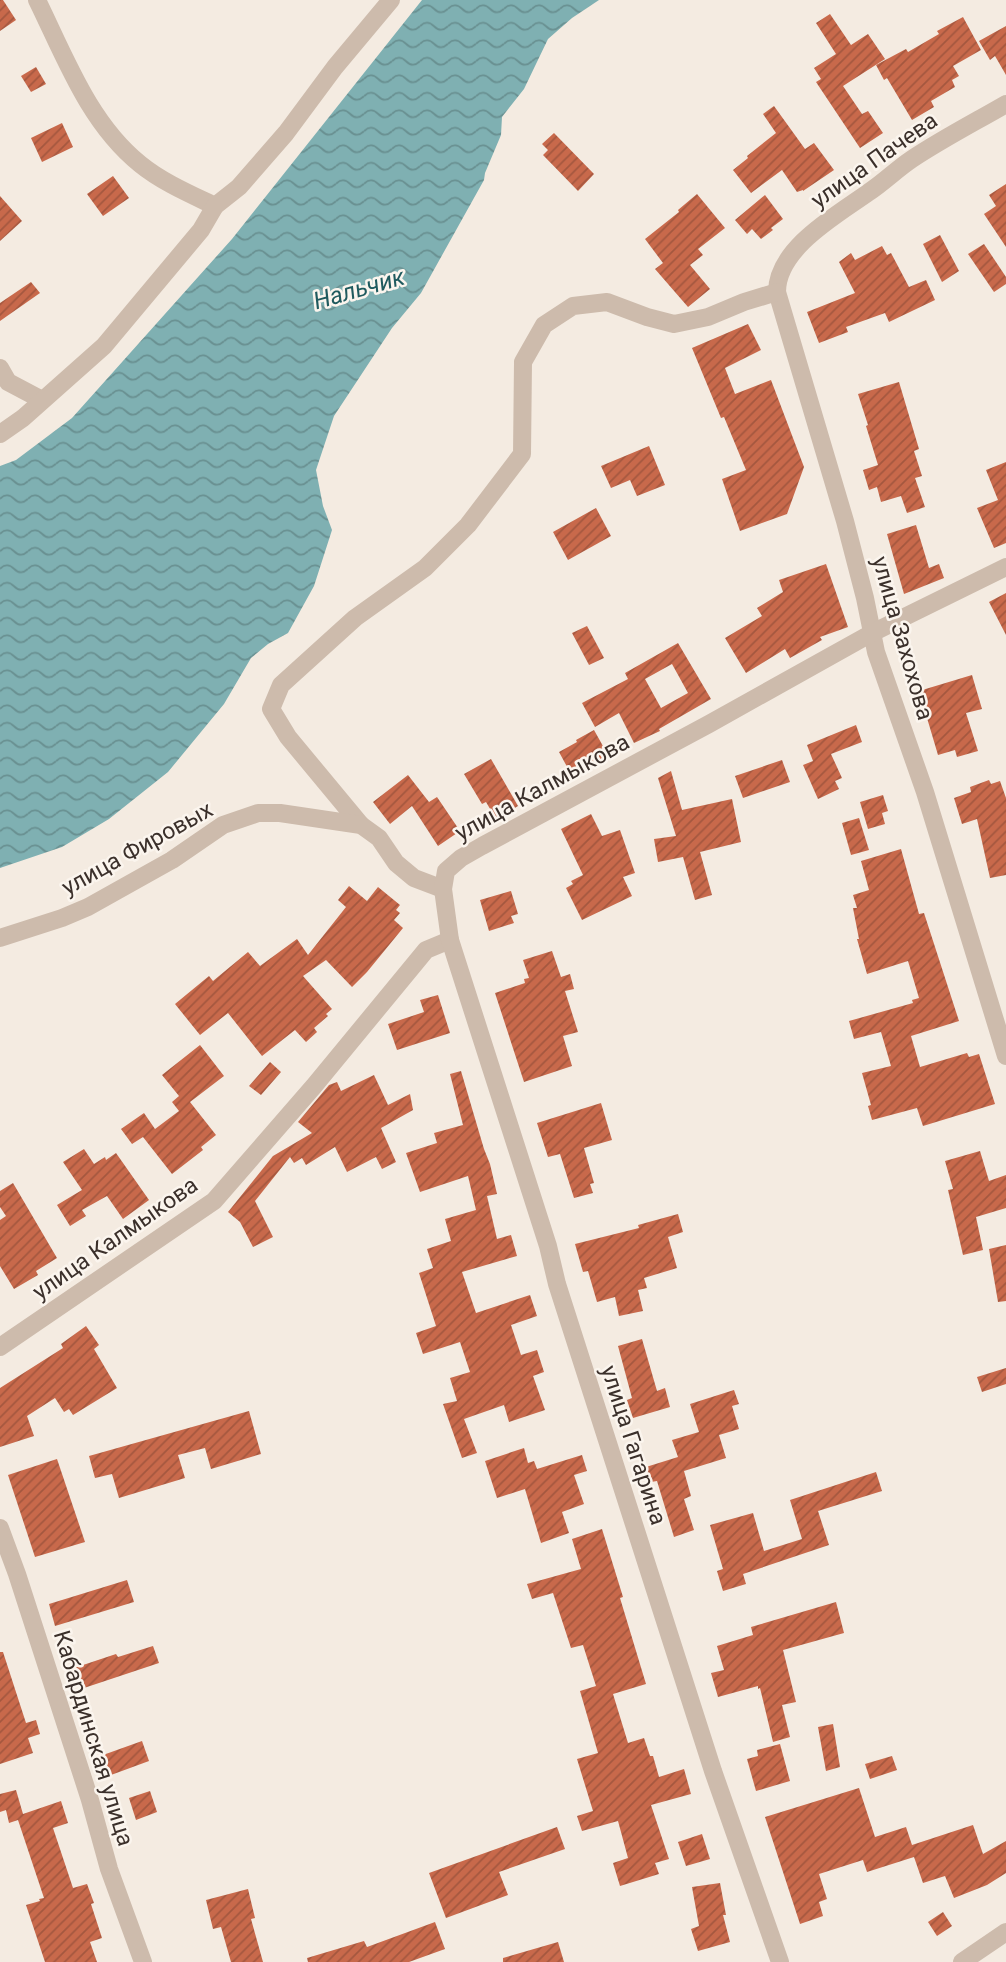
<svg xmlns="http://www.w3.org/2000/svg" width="1006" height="1962" viewBox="0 0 1006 1962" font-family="Roboto,sans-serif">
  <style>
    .water { fill: url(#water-waves) }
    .building { fill: url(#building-hatch); fill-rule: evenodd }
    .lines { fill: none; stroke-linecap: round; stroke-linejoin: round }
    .minor { stroke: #cdbbac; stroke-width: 18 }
    .labels { text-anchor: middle; stroke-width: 5; stroke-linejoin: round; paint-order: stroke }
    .street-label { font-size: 23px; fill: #3b302b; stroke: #fbf5ee }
    .water-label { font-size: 24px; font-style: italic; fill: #1f5a5e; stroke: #fbf5ee }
  </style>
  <defs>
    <pattern id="water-waves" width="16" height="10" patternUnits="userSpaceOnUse" patternTransform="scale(1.75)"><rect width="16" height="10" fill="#7fb0b2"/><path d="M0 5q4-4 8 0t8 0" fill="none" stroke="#699091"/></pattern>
    <pattern id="building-hatch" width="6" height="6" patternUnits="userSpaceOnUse" patternTransform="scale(1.75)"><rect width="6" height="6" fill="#c8694b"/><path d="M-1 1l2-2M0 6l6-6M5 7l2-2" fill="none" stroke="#a4573f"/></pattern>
  </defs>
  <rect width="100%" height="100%" fill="#f4ebe1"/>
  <!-- water -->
  <path class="water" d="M422,0H599L572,18L548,39L524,89L502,117L501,135L485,173L484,180L421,293L392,328L334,416L316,470L323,506L332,530L314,586L288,633L268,644L251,658L224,704L168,772L109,819L62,847L0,868V466L16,460L72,418L232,239Z"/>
  <!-- building -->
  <g class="building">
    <path d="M0,0H3L16,20L0,31Z"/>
    <path d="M830,14L851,45L868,34L885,59L843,86L862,114L868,111L883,133L860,148L816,82L821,79L814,68L836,54L816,23Z"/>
    <path d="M963,17L981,50L953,66L959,76L952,80L955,87L931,101L934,107L912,120L887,78L884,80L876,65L906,49L908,52L939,34L937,31Z"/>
    <path d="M1006,26V75L995,56L990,60L979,41Z"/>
    <path d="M36,67L46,84L31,92L21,76Z"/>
    <path d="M774,106L805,149L814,143L834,170L803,191V190L797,192L782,170L751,193L733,170L748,158L747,156L776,133L763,114Z"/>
    <path d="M62,123L73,147L42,162L31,138Z"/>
    <path d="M554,133L594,174L578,191L543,155L548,150L542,144Z"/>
    <path d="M113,176L129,198L103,216L87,194Z"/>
    <path d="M1006,184V247L984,214L996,206L989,195Z"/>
    <path d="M697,194L725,228L698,249L703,255L690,265L710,289L688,307L655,269L663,263L645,239L679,212L678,210Z"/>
    <path d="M765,195L783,219L771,228L773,230L761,239L752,229L747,234L735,220Z"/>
    <path d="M0,196L22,221L0,241Z"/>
    <path d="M940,235L959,271L942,282L923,244Z"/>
    <path d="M984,244L1006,277V284L994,292L968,254Z"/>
    <path d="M882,246L887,255L891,253L909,287L926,280L935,300L889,322L885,313L846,327L848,332L819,343L807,312L855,293L839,262L851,253L855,260Z"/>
    <path d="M31,282L40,293L0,321V303Z"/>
    <path d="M748,324L761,350L725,368L735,394L771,380L804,467L787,514L740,531L722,479L746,470L724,417L721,418L692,348Z"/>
    <path d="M899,382L919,449L914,451L922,476L915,478L925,507L907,513L901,496L881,502L877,487L869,490L863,470L878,465L866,426L868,425L858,394Z"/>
    <path d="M649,446L665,485L637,496L630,480L611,488L601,466Z"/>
    <path d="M1006,462V543L994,548L977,508L998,500L986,470Z"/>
    <path d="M596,508L611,536L568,560L553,532Z"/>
    <path d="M916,525L929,568L939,564L944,578L904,594L887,534Z"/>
    <path d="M826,564L848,627L820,637L822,640L790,658L785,649L746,673L725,638L762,616L757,608L783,592L779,580Z"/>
    <path d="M1006,593V635L989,602Z"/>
    <path d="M587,626L604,658L589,665L572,633Z"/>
    <path d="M678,643L711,699L659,729L660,731L634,743L619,713L595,727L582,703L628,679L625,673ZM672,664L688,693L661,708L645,679Z"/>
    <path d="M972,675L982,709L966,713L978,751L957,757L955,750L938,755L919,691Z"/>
    <path d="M856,725L862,742L831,754L842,778L835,781L839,789L818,799L803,765L813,761L807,745Z"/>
    <path d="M594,730L608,755L571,774L559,752L577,742L576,740Z"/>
    <path d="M491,759L518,806L496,819L486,802L482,804L464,774Z"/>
    <path d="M782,760L790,782L743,798L735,776Z"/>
    <path d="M671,771L682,810L732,799L741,842L700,852L712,895L695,900L683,857L658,862L654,839L676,836L658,778Z"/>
    <path d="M408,775L429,802L437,797L460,831L438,846L412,806L390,824L373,802Z"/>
    <path d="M989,780L991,784L1000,781L1006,798V875L990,878L977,819L962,824L954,798L971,792L970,787Z"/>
    <path d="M883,795L888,811L882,813L885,824L868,829L860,802Z"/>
    <path d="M591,814L602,836L620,830L635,873L623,877L632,896L582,920L566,888L573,884L571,881L583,875L561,829Z"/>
    <path d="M859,818L869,850L851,855L842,823Z"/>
    <path d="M901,849L919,914L924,913L959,1021L911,1036L920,1067L967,1053L969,1057L979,1054L995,1104L923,1126L917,1108L872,1120L868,1106L871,1105L862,1073L891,1066L881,1032L854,1039L849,1021L913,1003L912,1000L919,998L908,961L867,974L857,939H859L853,908H857L853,895L869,890L861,861Z"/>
    <path d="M349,886L367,901L378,887L400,905L396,910L400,913L394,920L403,928L367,972L352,987L326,960L303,976L332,1009L326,1014L328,1016L314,1028L317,1032L306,1042L295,1030L262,1056L228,1013L200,1035L175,1004L209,976L213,981L248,952L260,966L297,939L308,955L346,907L338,900Z"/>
    <path d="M511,891L518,914L511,916L514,923L489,931L480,900Z"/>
    <path d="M552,951L561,977L570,974L574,989L565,991L578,1032L563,1036L572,1066L524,1082L495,993L525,983L524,979L529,978L523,960Z"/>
    <path d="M438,995L450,1033L397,1050L388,1024L424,1012L420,1000Z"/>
    <path d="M200,1045L224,1076L190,1102L216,1135L201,1147L203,1150L172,1174L143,1137L132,1144L121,1129L144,1113L155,1129L179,1111L172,1102L179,1096L162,1075Z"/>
    <path d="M270,1062L281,1072L261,1095L249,1086Z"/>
    <path d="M461,1071L484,1149L490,1164L497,1194L487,1196L497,1239L511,1235L517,1256L462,1272L476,1313L530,1295L537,1316L511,1325L521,1355L537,1350L544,1372L533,1376L545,1410L509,1422L504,1405L464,1419L477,1453L462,1458L443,1404L457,1401L450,1378L470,1372L460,1342L423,1354L416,1333L436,1326L419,1273L433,1268L427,1249L451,1241L445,1219L476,1210L468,1176L420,1192L406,1153L437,1143L434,1133L463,1125L450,1074Z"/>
    <path d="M374,1075L388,1105L410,1094L413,1110L381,1128L396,1162L382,1169L376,1157L347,1172L335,1147L306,1165L302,1158L294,1163L290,1157L255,1201L273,1237L253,1247L240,1222L228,1212L273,1156L312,1133L298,1122L329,1085L337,1082L341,1091Z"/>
    <path d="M601,1103L612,1140L584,1148L594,1183L590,1184L593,1193L574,1198L560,1154L548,1157L537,1123Z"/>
    <path d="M84,1149L94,1164L105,1157L106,1160L116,1153L149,1200L123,1219L107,1196L82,1210L86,1216L70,1226L57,1205L82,1190L63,1162Z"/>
    <path d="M980,1151L989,1181L1006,1175V1208L976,1217L983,1250L963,1255L948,1190L953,1189L945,1161Z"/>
    <path d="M13,1183L57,1258L36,1271L38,1275L14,1289L0,1266V1220L6,1216L0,1207V1191Z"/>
    <path d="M678,1214L683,1232L668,1237L677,1268L644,1278L647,1288L638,1290L643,1311L619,1316L615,1297L597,1302L588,1271L583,1272L575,1244L639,1228L638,1225Z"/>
    <path d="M1006,1245V1301L998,1302L989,1249Z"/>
    <path d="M86,1326L99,1345L94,1349L117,1388L73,1415L69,1409L64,1412L55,1398L27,1416L34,1436L0,1447V1388L63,1348L61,1344Z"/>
    <path d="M642,1339L657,1391L665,1388L670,1407L633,1418L627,1400L632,1398L618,1346Z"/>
    <path d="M1006,1368V1384L982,1392L977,1377Z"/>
    <path d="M734,1390L739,1404L732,1406L739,1429L719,1435L726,1458L684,1471L691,1496L684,1499L694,1530L674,1537L657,1481L651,1482L646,1467L678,1457L672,1440L699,1432L690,1404Z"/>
    <path d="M249,1411L261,1454L211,1469L205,1448L178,1455L185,1478L119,1498L112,1474L95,1478L89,1456Z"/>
    <path d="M524,1448L528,1463L534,1461L537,1469L582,1455L587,1471L574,1475L584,1504L562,1512L569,1533L541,1543L525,1489L497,1498L485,1461Z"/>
    <path d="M57,1459L85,1542L35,1557L8,1475Z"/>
    <path d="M876,1472L882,1491L818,1511L829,1545L743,1574L746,1584L723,1591L717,1571L723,1569L710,1525L753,1513L764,1551L802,1539L790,1500Z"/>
    <path d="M602,1529L623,1597L620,1598L646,1684L613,1694L628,1743L644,1738L650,1756H653L659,1777L684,1769L691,1794L651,1805L669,1859L655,1863L659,1874L620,1886L613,1863L628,1858L618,1821L582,1831L577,1816L593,1811L577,1759L598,1753L580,1691L596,1686L583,1645L571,1648L553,1593L532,1599L527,1584L581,1569L572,1539Z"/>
    <path d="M127,1580L134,1602L55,1626L49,1604Z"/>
    <path d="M836,1602L844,1633L783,1650L796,1702L782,1705L790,1737L773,1742L760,1688L758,1689V1686L718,1697L711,1673L724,1670L717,1646L753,1635L751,1627Z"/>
    <path d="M153,1646L159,1663L81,1689L74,1668L116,1654L118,1657Z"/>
    <path d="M0,1652H3L26,1723L36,1720L40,1734L28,1738L33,1753L0,1764Z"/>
    <path d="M833,1724L840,1767L826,1771L818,1727Z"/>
    <path d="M142,1741L149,1761L111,1775L103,1755Z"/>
    <path d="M780,1744L790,1781L756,1791L747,1759L758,1756L757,1750Z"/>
    <path d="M892,1756L897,1770L870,1779L865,1764Z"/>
    <path d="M859,1788L875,1837L906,1827L912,1845L973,1825L983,1854L1006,1841V1873L987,1885L954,1898L945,1876L923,1883L914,1857L867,1872L863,1860L819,1874L827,1899L819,1902L823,1916L800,1924L765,1817Z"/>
    <path d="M16,1790L23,1814L61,1801L68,1823L53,1828L73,1888L87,1884L94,1903L91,1904L102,1938L90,1942L97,1962H45L26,1905L40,1901L39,1899L44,1898L18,1820L9,1823L6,1810L0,1812V1794Z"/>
    <path d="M150,1791L157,1812L136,1820L129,1798Z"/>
    <path d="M557,1827L565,1849L499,1872L508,1895L446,1918L429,1873Z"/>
    <path d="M702,1834L710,1859L686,1866L678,1842Z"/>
    <path d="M720,1883L726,1915H723L730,1942L698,1951L691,1929L699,1926L692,1887Z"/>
    <path d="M248,1889L255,1918L251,1919L263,1962H231L221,1927L213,1929L206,1900Z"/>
    <path d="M943,1912L952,1926L937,1936L928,1922Z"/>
    <path d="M435,1922L445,1949L409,1962H308L307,1958L364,1941L367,1947Z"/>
    <path d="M558,1942L564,1962H503V1958Z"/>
  </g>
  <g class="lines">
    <!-- minor -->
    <g class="minor">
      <path d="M37,0C65,57 89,123 140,164C162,182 190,194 215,206"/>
      <path d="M1006,104C975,122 942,139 912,159C897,169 884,182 869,192C837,215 777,248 777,292L845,521L865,598L876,652L925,792L1006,1056"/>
      <path d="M0,368L8,382L42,400"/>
      <path d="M0,434L23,418L104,346L201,230L215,206L239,187L286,133L335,67L391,0"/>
      <path d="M361,825L288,737L271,709L281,685L355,618L425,568L468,525L522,454L523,362L544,325L573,306L607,302L647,317L674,324L708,317L744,302L777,292"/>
      <path d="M0,938L62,918L88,907L172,860L223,825L258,813H280L361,825L379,838L396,863L414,878L443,889"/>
      <path d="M0,1347L214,1201L314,1086L426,950L450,940"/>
      <path d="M0,1528L17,1574L90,1800L109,1869L143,1962"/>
      <path d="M780,1962L713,1771L557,1284L548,1246L450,940L443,889L446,871L461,858L482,846L709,724L872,633L1006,567"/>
      <path d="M962,1962L1006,1932"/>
    </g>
  </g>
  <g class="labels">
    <!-- street labels -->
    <g class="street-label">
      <text transform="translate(874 160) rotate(-35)" y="8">улица Пачева</text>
      <text transform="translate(903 638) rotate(74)" y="8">улица Захохова</text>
      <text transform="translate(542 787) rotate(-29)" y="8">улица Калмыкова</text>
      <text transform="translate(137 848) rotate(-29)" y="8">улица Фировых</text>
      <text transform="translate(115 1238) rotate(-35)" y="8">улица Калмыкова</text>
      <text transform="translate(634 1445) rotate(72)" y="8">улица Гагарина</text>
      <text transform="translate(94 1738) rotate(73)" y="8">Кабардинская улица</text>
    </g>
    <!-- water labels -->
    <g class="water-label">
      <text transform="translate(359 289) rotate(-16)" y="8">Нальчик</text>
    </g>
  </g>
</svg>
